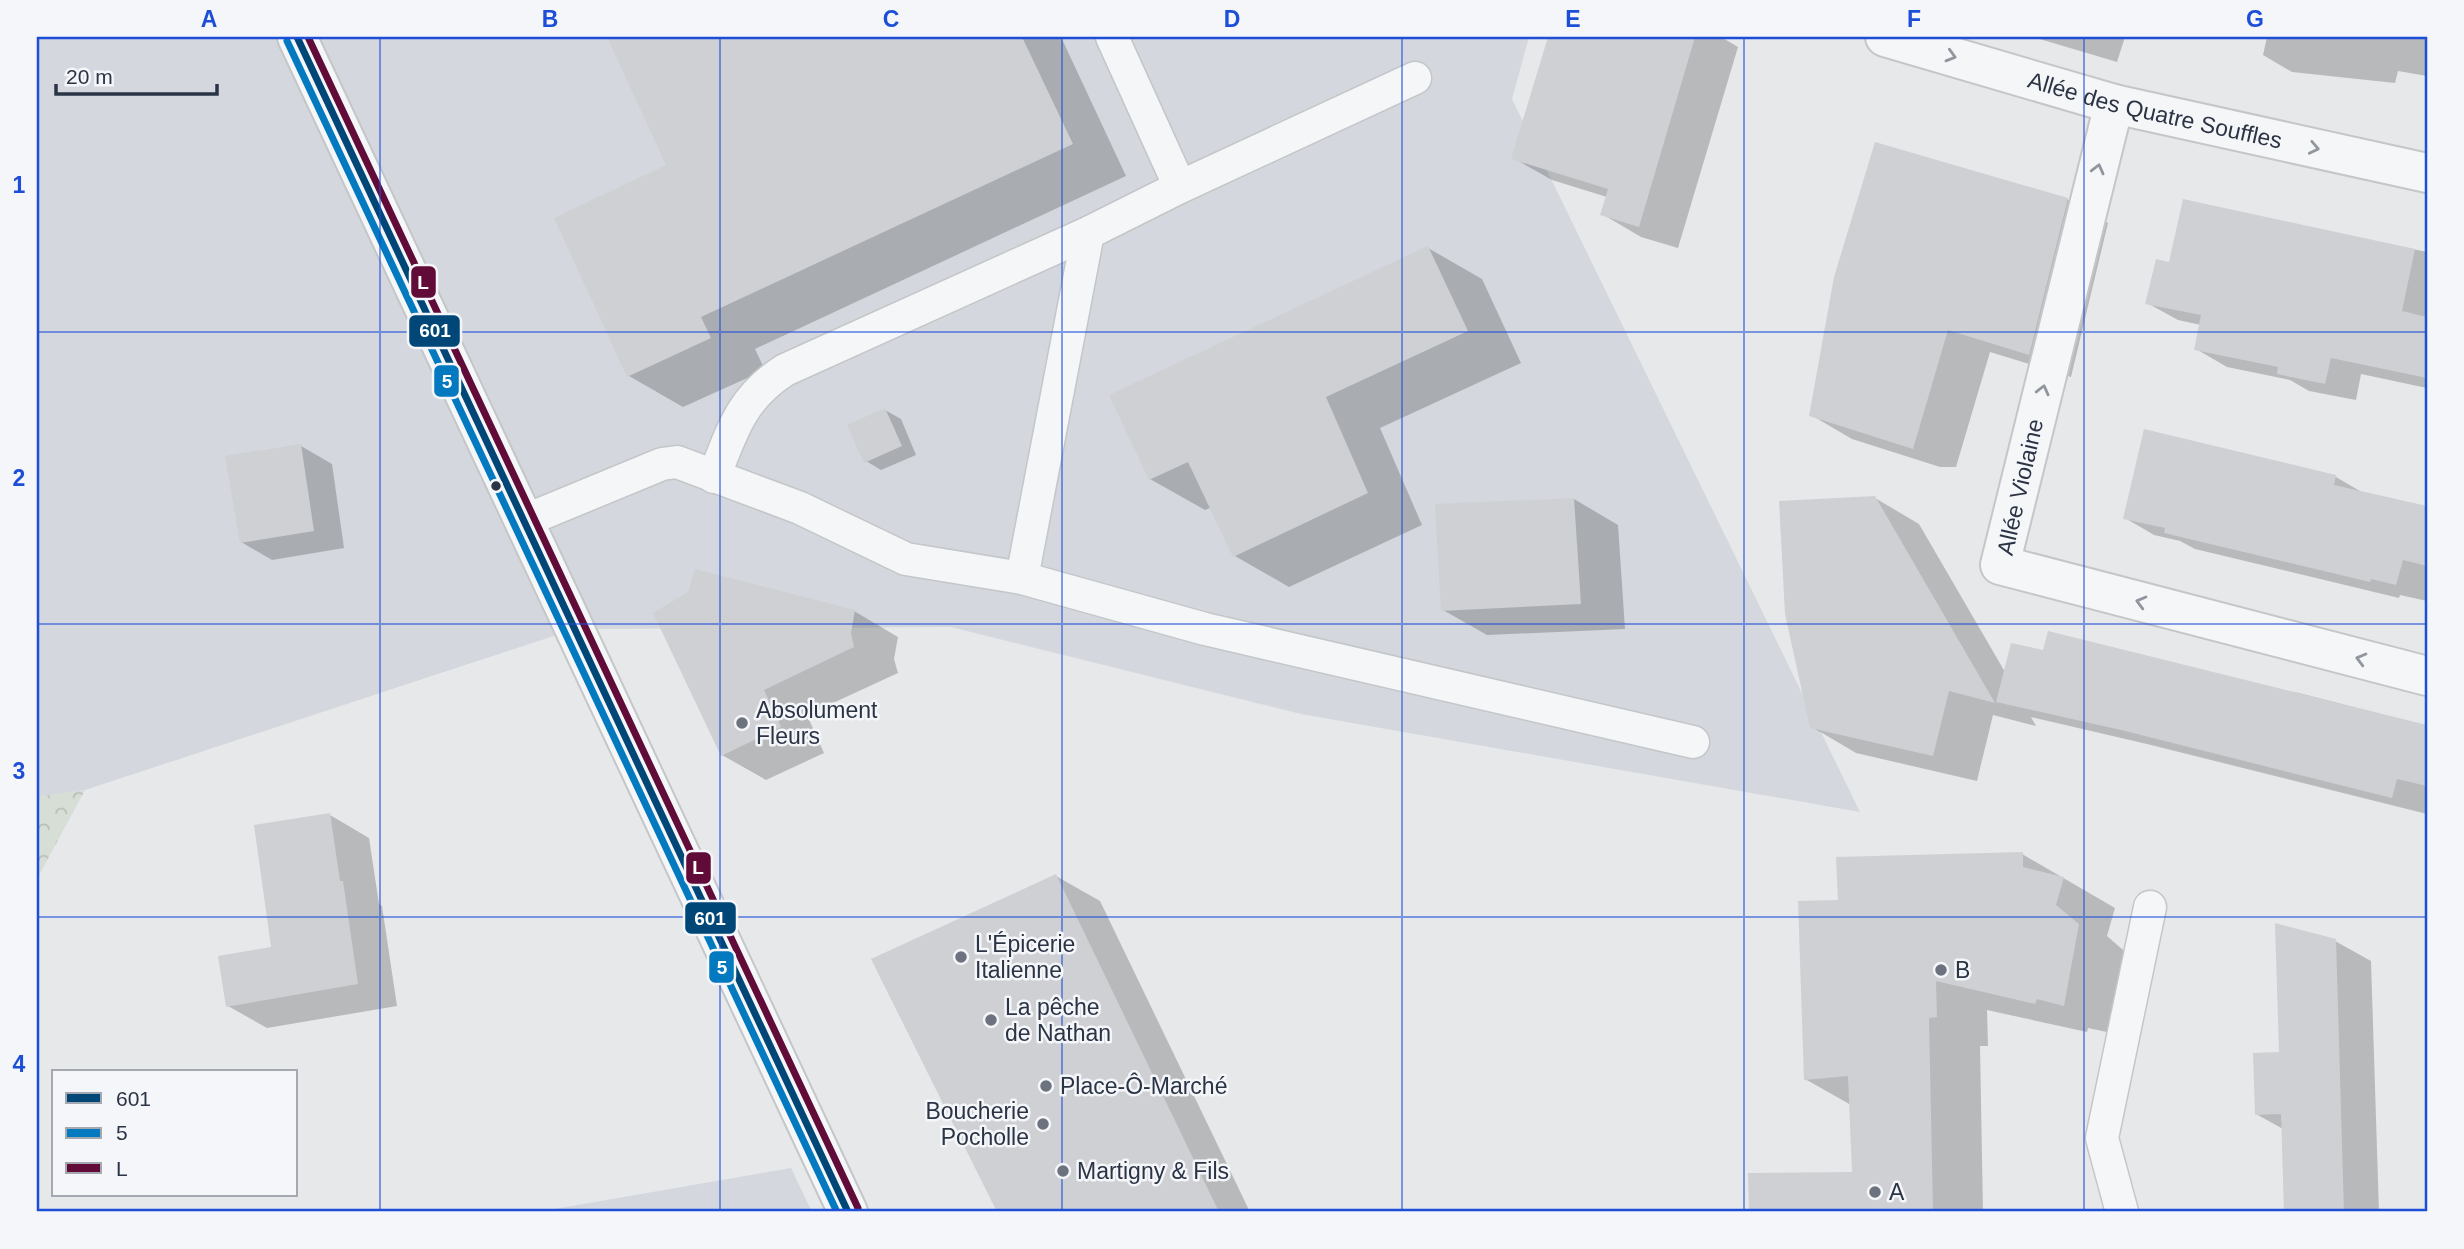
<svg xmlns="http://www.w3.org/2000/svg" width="2464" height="1249" viewBox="0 0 2464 1249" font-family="Helvetica,sans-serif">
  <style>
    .built { fill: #d4d7dd }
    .forest { fill: url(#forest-crowns) }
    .shadow { fill: #0003 }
    .building { fill: #ced0d3 }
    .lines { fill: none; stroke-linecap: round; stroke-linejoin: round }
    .service-casing { stroke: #c4c6c8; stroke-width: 35 }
    .minor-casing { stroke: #c4c6c8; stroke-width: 42 }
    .tertiary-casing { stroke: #c4c6c8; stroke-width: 42 }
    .service { stroke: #f5f6f7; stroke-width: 32 }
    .minor { stroke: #f5f6f7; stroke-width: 38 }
    .tertiary { stroke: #f5f6f7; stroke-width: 38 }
    .bus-1-casing { stroke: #f4f6f9; stroke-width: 12 }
    .bus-2-casing { stroke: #f4f6f9; stroke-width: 12 }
    .bus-3-casing { stroke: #f4f6f9; stroke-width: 12 }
    .bus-1 { stroke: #004677; stroke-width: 7 }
    .bus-2 { stroke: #0379bf; stroke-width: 7 }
    .bus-3 { stroke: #610b38; stroke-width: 7 }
    .oneway { stroke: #90959e }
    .grid { fill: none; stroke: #1d4ed8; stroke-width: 2; stroke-opacity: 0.55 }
    .bus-dot { fill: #2b3445; stroke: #f4f6f9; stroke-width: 2.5 }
    .poi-dot { fill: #6c737f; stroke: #f4f6f9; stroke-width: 2.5 }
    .labels { text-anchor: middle; stroke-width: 5; stroke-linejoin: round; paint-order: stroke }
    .street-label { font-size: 23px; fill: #2b3445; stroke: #f4f6f9 }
    .poi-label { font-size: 23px; fill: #2b3445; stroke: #f4f6f9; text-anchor: start }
    .line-badge { stroke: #f4f6f9; stroke-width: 2.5 }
    .badge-label { font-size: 19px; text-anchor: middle; font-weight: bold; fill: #fff }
    .neatline { fill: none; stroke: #1d4ed8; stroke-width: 2.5 }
    .grid-label { font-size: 23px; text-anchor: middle; font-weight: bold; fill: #1d4ed8 }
  </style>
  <defs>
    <pattern id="forest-crowns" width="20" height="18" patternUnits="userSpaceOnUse" patternTransform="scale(1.75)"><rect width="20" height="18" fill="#d6ded6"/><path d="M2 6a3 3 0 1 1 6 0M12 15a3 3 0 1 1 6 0" fill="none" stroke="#b8bfb9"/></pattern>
  </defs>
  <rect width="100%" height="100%" fill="#e6e8ea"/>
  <!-- built -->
  <g class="built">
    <path d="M37,37H1529L1512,99L1860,812L1301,714L951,627L575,629L85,790L37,797Z"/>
    <path d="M791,1168L812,1212H537Z"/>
  </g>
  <!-- forest -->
  <path class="forest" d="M85,790L37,879V797Z"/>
  <!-- shadow -->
  <g class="shadow">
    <path d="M635,37H1061L1126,176L755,349L765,370L683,407L629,376L669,166L614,47Z"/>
    <path d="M1550,37H1721L1738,47L1678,248L1641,237L1602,214L1607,197L1552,180L1513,158Z"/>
    <path d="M2033,37H2125L2117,62Z"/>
    <path d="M2267,37H2427V76L2398,71L2395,83L2292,72L2263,55Z"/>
    <path d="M2067,199L2108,223L2071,377L1990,352L1956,467H1940L1852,439L1811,415Z"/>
    <path d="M2184,202L2427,252V388L2361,374L2356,400L2309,391L2290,380L2227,367L2196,349L2201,325L2178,320L2147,303L2170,264Z"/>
    <path d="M1428,248L1482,279L1521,363L1380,428L1422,525L1289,587L1235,556L1212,507L1205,510L1150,479Z"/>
    <path d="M885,410L901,419L916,455L881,470L866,461Z"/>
    <path d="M2146,431L2336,477L2365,494L2427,508V601L2400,595L2399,598L2195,549L2180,541L2154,535L2125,518Z"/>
    <path d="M301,446L332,464L344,548L272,560L241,542Z"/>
    <path d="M1875,498L1919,524L2005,672L2045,652L2299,693L2427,726V814L2147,744L2031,717L2036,726L1993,715L1977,781L1856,753L1812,727Z"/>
    <path d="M1574,499L1618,525L1625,629L1487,635L1443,610Z"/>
    <path d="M689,593L854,611L898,637L894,659L898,673L807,715L824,753L766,780L722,755Z"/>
    <path d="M330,815L369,838L379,904L382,906L397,1006L267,1028L228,1006L273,948Z"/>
    <path d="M2022,854L2115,908L2107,936L2130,956L2116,1034L2088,1028L2087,1032L1987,1010L1988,1046H1980L1983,1212H1810L1808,1174H1854L1851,1105L1805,1079L1839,901Z"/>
    <path d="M1056,876L1100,901L1250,1212H999L873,960Z"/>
    <path d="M2335,941L2371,961L2379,1212H2285L2283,1129L2256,1114L2280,1054Z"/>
  </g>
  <!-- building -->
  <g class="building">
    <path d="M607,37H1022L1073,144L701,317L711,338L627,377L554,218L666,165Z"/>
    <path d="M1548,37H1695L1639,227L1600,215L1608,189L1511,159Z"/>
    <path d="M1875,142L2068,198L2029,355L1948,330L1913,449L1809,416L1834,277Z"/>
    <path d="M2183,199L2415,249L2402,311L2427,317V378L2331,358L2325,384L2277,374L2278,367L2194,350L2201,315L2145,304L2156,259L2169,262Z"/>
    <path d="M1428,246L1468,331L1326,397L1368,493L1233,557L1188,462L1149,480L1109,395Z"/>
    <path d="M885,408L902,446L864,463L847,425Z"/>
    <path d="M2144,429L2336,475L2334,485L2427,506V566L2403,560L2396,585L2371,579L2370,582L2164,533L2165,528L2123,519Z"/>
    <path d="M301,444L314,531L240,543L225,456Z"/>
    <path d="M1875,496L1995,703L1949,691L1933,756L1810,728L1785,614L1779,501Z"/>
    <path d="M1574,498L1581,604L1441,611L1435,504Z"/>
    <path d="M695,569L855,610L851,633L854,647L764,690L781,727L721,756L653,613L688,592Z"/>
    <path d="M2048,631L2427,725V786L2397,779L2392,798L2121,730L1996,702L2011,643L2043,650Z"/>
    <path d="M330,813L340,881H343L358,984L226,1007L218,956L271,947L254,825Z"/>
    <path d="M2023,852V867L2064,877L2056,905L2079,924L2064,1006L2037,999L2035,1004L1936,981L1937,1017L1929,1018L1933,1212H1749L1748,1173L1852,1172L1848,1076L1804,1080L1798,901L1838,900L1836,857Z"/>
    <path d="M1056,874L1219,1212H997L871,959Z"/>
    <path d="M2275,923L2336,939L2344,1212H2284L2281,1114L2255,1115L2253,1053L2279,1052Z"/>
  </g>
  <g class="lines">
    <defs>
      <g id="service">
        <path d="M1112,37L1180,187"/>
        <path d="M714,477C732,431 741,398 785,370L1088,233L1180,187L1415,78"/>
        <path d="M524,521L662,464L677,462L800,508L906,559L1022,578L1205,629L1693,742"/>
        <path d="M1022,578L1088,233"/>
        <path d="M2122,1212L2102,1138L2150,907"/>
      </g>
      <g id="minor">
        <path id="s1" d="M1885,37L2114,104L2427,173"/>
        <path d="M2114,104L2000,565L2427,676"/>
      </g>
      <path id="tertiary" d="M297,37L848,1212"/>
    </defs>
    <!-- service casing -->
    <use href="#service" class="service-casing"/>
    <!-- minor casing -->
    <use href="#minor" class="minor-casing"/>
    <!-- tertiary casing -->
    <use href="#tertiary" class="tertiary-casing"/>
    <!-- service -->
    <use href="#service" class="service"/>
    <!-- minor -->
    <use href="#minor" class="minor"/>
    <!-- tertiary -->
    <use href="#tertiary" class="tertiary"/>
    <defs>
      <path id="bus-1" d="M297,37L848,1212"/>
      <path id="bus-2" d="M287,41L837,1212"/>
      <path id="bus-3" d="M308,37L858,1208"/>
    </defs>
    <!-- bus-1 casing -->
    <use href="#bus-1" class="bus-1-casing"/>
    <!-- bus-2 casing -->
    <use href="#bus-2" class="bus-2-casing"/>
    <!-- bus-3 casing -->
    <use href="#bus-3" class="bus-3-casing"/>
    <!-- bus-1 -->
    <use href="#bus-1" class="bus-1"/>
    <!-- bus-2 -->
    <use href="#bus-2" class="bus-2"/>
    <!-- bus-3 -->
    <use href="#bus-3" class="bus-3"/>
  </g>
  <!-- one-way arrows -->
  <defs><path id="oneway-chevron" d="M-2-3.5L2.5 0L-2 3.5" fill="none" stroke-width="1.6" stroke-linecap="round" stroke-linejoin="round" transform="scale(1.75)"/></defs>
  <g class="oneway">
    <use href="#oneway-chevron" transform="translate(1951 56) rotate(16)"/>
    <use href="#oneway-chevron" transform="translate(2314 148) rotate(12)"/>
    <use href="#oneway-chevron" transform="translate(2098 169) rotate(-76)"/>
    <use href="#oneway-chevron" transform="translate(2043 390) rotate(-76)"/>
    <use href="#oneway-chevron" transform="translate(2141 602) rotate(-165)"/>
    <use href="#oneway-chevron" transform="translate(2361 659) rotate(-165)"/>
  </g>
  <!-- grid -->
  <path class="grid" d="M380,37V1212M720,37V1212M1062,37V1212M1402,37V1212M1744,37V1212M2084,37V1212M37,332H2427M37,624H2427M37,917H2427"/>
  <!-- markers -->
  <circle class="bus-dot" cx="496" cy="486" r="6"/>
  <g class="poi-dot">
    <circle cx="742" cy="723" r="7"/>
    <circle cx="961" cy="957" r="7"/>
    <circle cx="1941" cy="970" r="7"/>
    <circle cx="991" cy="1020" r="7"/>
    <circle cx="1046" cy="1086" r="7"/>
    <circle cx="1043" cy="1124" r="7"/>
    <circle cx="1063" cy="1171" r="7"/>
    <circle cx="1875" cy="1192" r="7"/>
  </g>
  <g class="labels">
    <!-- street labels -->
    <g class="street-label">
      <text dy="8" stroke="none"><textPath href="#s1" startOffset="280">Allée des Quatre Souffles</textPath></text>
      <text transform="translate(2020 487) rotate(-77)" y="8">Allée Violaine</text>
    </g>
    <!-- poi labels -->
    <g class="poi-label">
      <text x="756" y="718">Absolument<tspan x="756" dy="26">Fleurs</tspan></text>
      <text x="975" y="952">L'Épicerie<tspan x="975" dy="26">Italienne</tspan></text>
      <text x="1955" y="978">B</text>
      <text x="1005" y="1015">La pêche<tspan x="1005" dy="26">de Nathan</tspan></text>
      <text x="1060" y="1094">Place-Ô-Marché</text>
      <text x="1029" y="1119" text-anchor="end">Boucherie<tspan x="1029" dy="26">Pocholle</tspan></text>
      <text x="1077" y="1179">Martigny &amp; Fils</text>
      <text x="1889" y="1200">A</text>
    </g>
  </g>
  <g class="line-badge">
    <rect x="410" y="265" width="27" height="34" rx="7" fill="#610b38"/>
    <rect x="408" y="314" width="53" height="34" rx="7" fill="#004677"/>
    <rect x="433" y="364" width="27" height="34" rx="7" fill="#0379bf"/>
    <rect x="685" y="851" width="27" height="34" rx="7" fill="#610b38"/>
    <rect x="684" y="901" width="53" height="34" rx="7" fill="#004677"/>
    <rect x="708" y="950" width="27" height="34" rx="7" fill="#0379bf"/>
  </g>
  <g class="badge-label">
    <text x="423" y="289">L</text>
    <text x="435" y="337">601</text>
    <text x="447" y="388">5</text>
    <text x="698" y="874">L</text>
    <text x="710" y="925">601</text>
    <text x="722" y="974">5</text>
  </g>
  <!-- border -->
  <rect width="2464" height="1249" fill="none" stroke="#f4f6f9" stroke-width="77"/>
  <!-- legend -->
  <rect x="52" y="1070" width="245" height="126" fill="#f4f6f9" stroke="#a4a8b1" stroke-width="2"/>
  <rect x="66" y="1093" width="35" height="10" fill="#004677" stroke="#a4a8b1" stroke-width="2"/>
  <text x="116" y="1106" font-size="21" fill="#2b3445">601</text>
  <rect x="66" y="1128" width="35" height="10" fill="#0379bf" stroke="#a4a8b1" stroke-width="2"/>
  <text x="116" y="1140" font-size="21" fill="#2b3445">5</text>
  <rect x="66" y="1163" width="35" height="10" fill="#610b38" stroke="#a4a8b1" stroke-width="2"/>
  <text x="116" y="1176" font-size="21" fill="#2b3445">L</text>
  <!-- scale -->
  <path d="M56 84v10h161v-10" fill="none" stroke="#2b3445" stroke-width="3.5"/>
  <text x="66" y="84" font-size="21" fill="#2b3445" stroke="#f4f6f9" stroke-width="5" paint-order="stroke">20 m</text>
  <rect x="38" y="38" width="2388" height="1172" class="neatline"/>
  <g class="grid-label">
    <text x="209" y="27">A</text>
    <text x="550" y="27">B</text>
    <text x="891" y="27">C</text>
    <text x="1232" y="27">D</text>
    <text x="1573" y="27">E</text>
    <text x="1914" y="27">F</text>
    <text x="2255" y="27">G</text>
    <text x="19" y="193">1</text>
    <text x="19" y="486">2</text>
    <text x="19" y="779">3</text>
    <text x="19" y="1072">4</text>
  </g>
</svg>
